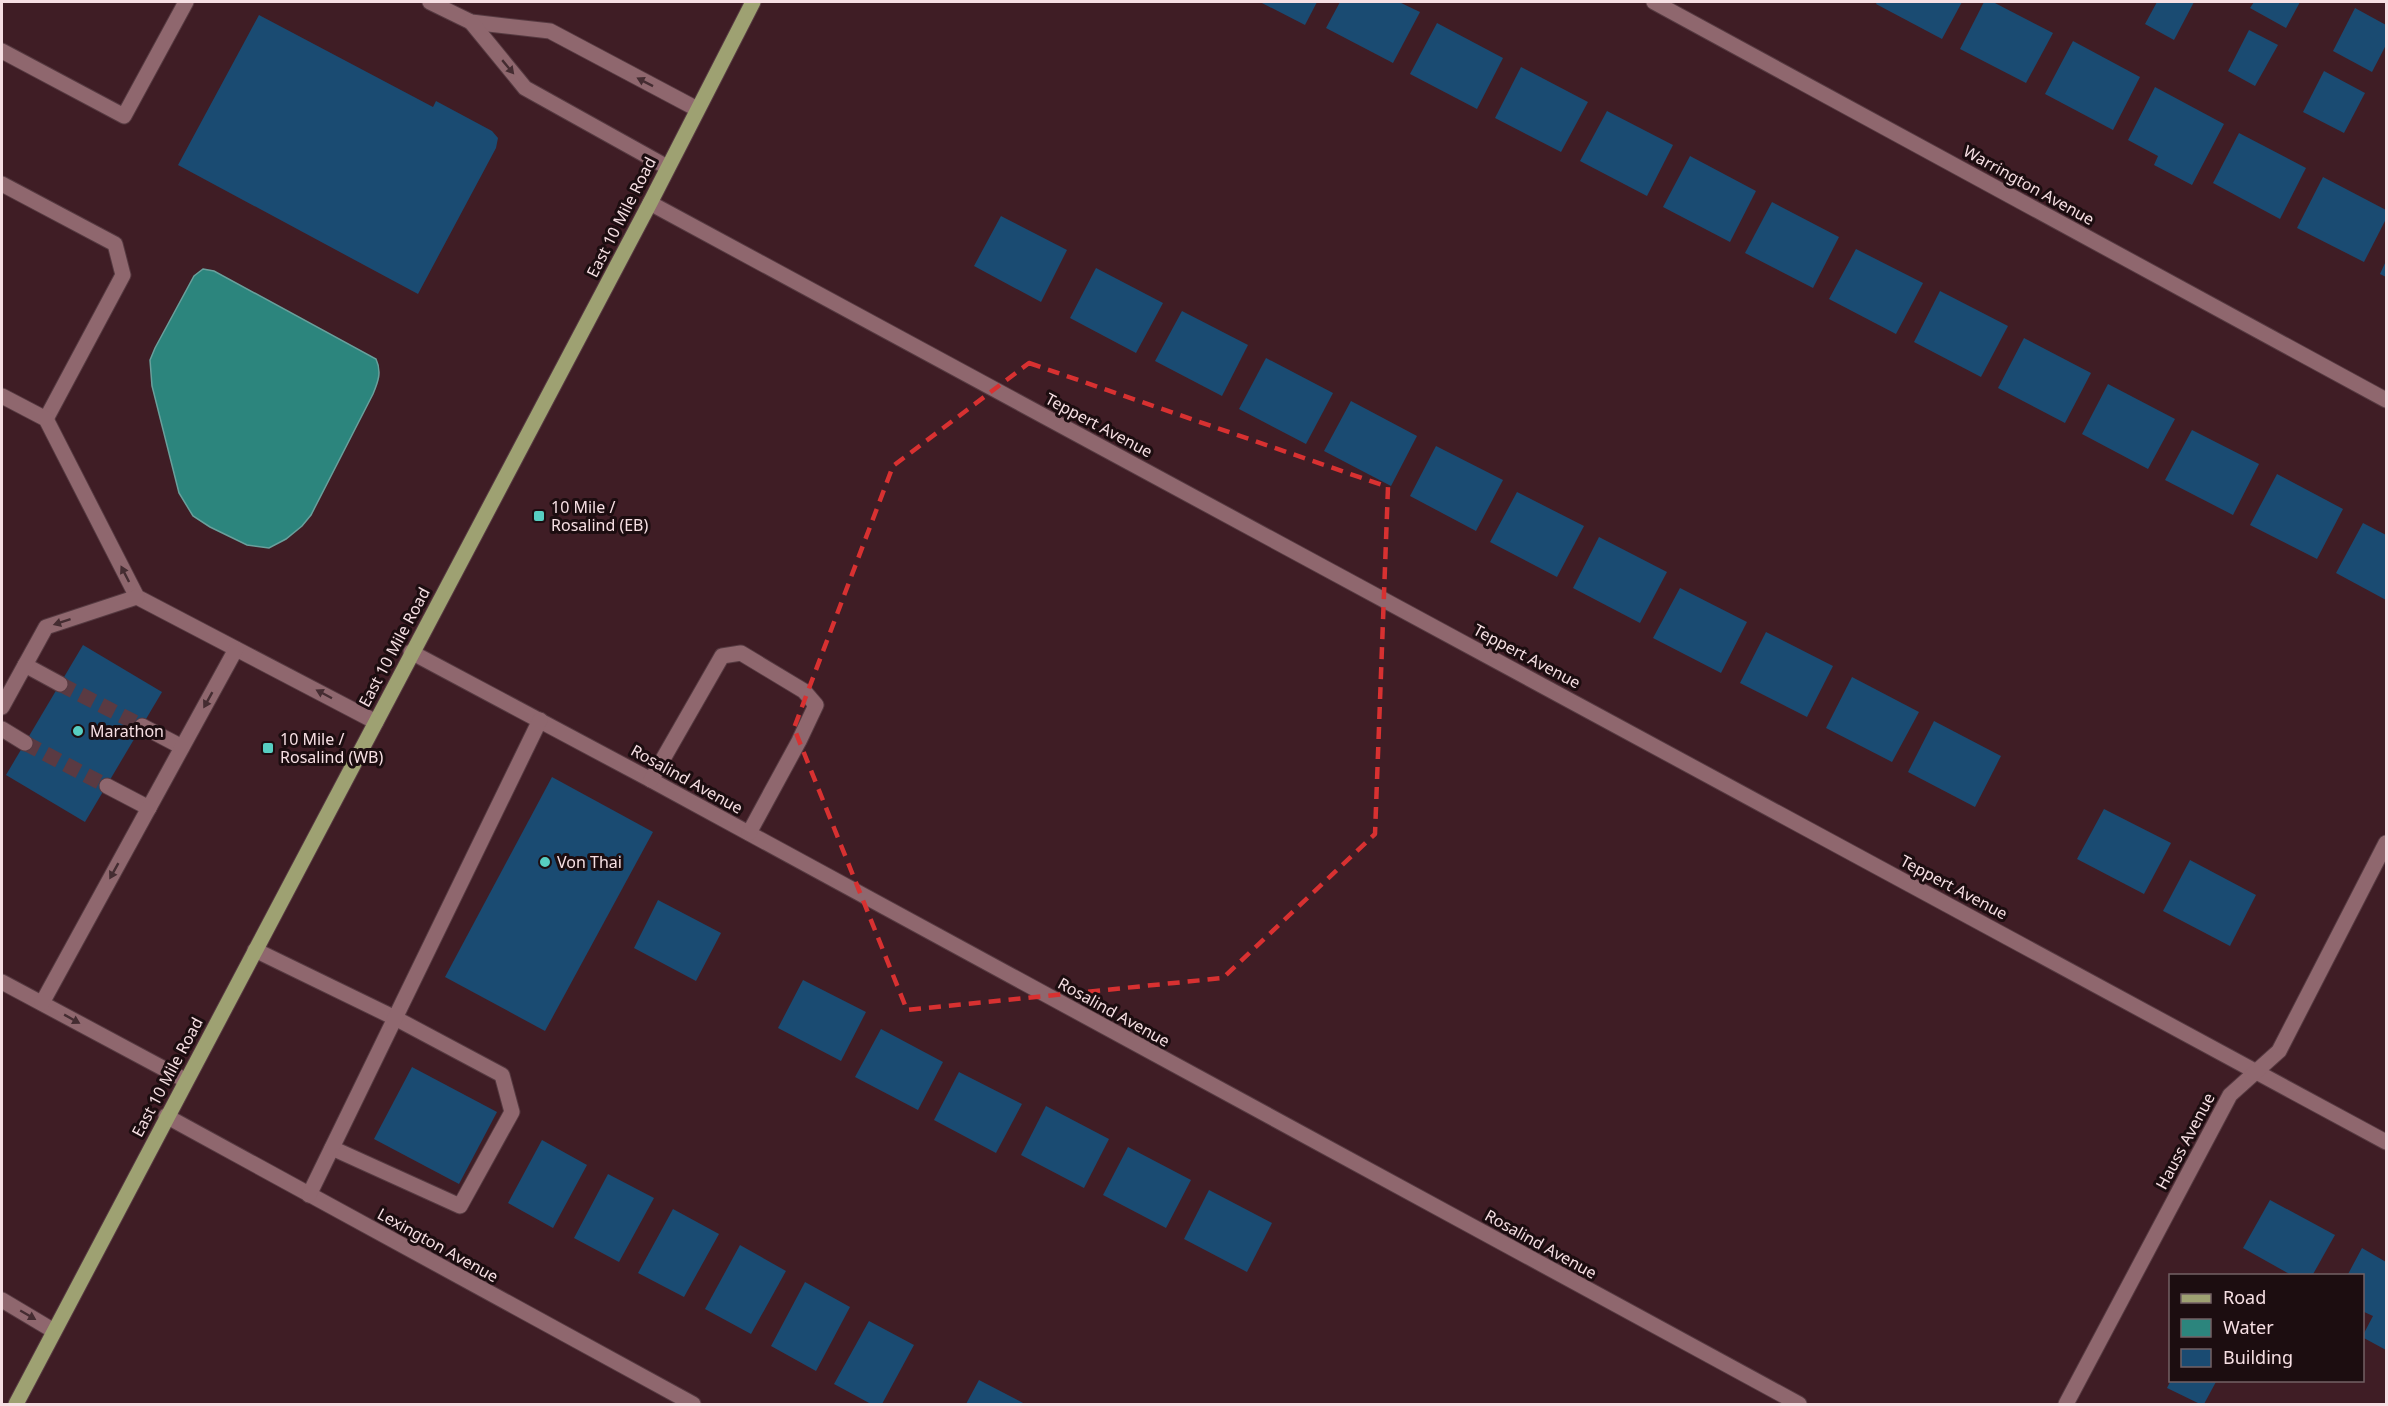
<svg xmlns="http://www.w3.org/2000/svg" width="2388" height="1406" viewBox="0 0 2388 1406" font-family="'Noto Sans',sans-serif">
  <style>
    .water { fill: #2c857d; stroke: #69a09c; stroke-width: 1.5 }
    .building { fill: #1a4b72 }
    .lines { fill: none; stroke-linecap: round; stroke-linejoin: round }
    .minor-tunnel { stroke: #5a3a42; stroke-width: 15; stroke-dasharray: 15 8; stroke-linecap: butt }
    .minor-casing { stroke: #563a41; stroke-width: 17 }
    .major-casing { stroke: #563a41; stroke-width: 17 }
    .minor { stroke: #8f676e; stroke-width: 15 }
    .major { stroke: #9ea172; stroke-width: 15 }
    .oneway { fill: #442c31 }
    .marked { fill: none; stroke: #d83131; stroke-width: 4.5; stroke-dasharray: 12 8; stroke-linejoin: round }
    .poi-dot { fill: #57cec2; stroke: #1c0d10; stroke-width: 2 }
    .labels { text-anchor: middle; stroke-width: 6; stroke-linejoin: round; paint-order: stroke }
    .street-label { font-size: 16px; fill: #f6dfe3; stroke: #1c0d10 }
    .poi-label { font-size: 16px; fill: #f6dfe3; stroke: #1c0d10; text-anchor: start }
  </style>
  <rect width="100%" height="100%" fill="#3f1d25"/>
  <!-- water -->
  <path class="water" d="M203,269L214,271L376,359C382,372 378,382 373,394L311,515L302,526L286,539L269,548L247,545L210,527L193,516L179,493L152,386L150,360L155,348L194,276Z"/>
  <!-- building -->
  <g class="building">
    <path d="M1260,2H1317L1305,25Z"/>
    <path d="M1340,2H1399L1420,12L1393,63L1326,28Z"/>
    <path d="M1877,2H1962L1942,39L1876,4Z"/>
    <path d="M1984,2H1993L2053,33L2026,83L1960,49Z"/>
    <path d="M2157,2H2194L2174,40L2145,24Z"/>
    <path d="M2254,2H2300L2286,28L2250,8Z"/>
    <path d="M2355,8L2386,25V45L2372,72L2333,51Z"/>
    <path d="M259,15L433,107L436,101L492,131L498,138L496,148L418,294L178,165Z"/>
    <path d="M1437,23L1503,58L1477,109L1410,74Z"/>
    <path d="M2249,30L2278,45L2255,86L2228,71Z"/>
    <path d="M2073,41L2140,77L2113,130L2045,94Z"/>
    <path d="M1521,67L1588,102L1561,152L1495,118Z"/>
    <path d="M2324,71L2365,93L2344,133L2303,112Z"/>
    <path d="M2155,87L2224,124L2192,185L2154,165L2158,156L2128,140Z"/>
    <path d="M1607,111L1673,145L1647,196L1580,161Z"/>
    <path d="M2239,133L2306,168L2280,219L2213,183Z"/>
    <path d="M1690,156L1756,191L1730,242L1663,207Z"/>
    <path d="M2323,177L2386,210V219L2364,262L2297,228Z"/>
    <path d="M1772,202L1839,237L1813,288L1745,253Z"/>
    <path d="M1001,216L1067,250L1041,302L974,266Z"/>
    <path d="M1856,249L1923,283L1896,334L1829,299Z"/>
    <path d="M2386,261V277L2380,274Z"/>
    <path d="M1096,268L1163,303L1136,353L1070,318Z"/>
    <path d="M1940,291L2008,326L1981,377L1914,342Z"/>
    <path d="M1182,311L1248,345L1222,396L1155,361Z"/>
    <path d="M2024,338L2091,373L2065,423L1998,388Z"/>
    <path d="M1266,358L1333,393L1306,444L1239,409Z"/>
    <path d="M2108,384L2175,419L2148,469L2082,434Z"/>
    <path d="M1351,401L1417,436L1391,486L1324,451Z"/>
    <path d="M2192,430L2259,464L2233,515L2165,480Z"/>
    <path d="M1436,446L1503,480L1476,531L1410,496Z"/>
    <path d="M2277,474L2343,509L2317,559L2250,525Z"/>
    <path d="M1517,492L1584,526L1557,577L1490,542Z"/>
    <path d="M2363,523L2386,535V600L2336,573Z"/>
    <path d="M1599,537L1667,572L1640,623L1573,588Z"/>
    <path d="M1680,588L1747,622L1721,673L1653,638Z"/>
    <path d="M1766,632L1833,666L1807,717L1740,683Z"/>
    <path d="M83,645L162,692L85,822L6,775Z"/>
    <path d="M1852,677L1919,712L1892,762L1826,728Z"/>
    <path d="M1934,721L2001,756L1975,807L1908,772Z"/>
    <path d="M552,777L653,832L545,1031L445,977Z"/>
    <path d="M2104,809L2171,843L2144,894L2077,859Z"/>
    <path d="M2190,860L2256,895L2230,946L2163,911Z"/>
    <path d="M658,900L721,933L696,981L634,948Z"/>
    <path d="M803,980L866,1012L841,1061L778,1028Z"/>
    <path d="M881,1029L943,1062L918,1110L855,1077Z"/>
    <path d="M412,1067L497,1112L459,1184L374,1139Z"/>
    <path d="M959,1072L1022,1104L996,1153L934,1120Z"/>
    <path d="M1046,1106L1109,1139L1084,1188L1021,1155Z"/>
    <path d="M542,1140L587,1165L553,1228L508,1203Z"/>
    <path d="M1128,1147L1191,1180L1166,1228L1103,1195Z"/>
    <path d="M608,1174L654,1198L619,1262L574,1238Z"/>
    <path d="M1209,1190L1272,1223L1247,1272L1184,1239Z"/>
    <path d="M2270,1200L2335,1235L2312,1276H2293L2243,1248Z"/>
    <path d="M673,1209L719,1234L684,1297L638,1273Z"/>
    <path d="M740,1245L786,1271L751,1334L705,1309Z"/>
    <path d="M2362,1248L2386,1262V1350L2362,1337L2373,1316L2362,1311V1276H2347Z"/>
    <path d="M805,1282L850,1307L816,1371L771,1346Z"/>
    <path d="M869,1321L914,1345L882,1404H871L834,1384Z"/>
    <path d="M979,1380L1025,1404H966Z"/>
    <path d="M2171,1380H2217L2204,1404H2200L2167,1388Z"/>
  </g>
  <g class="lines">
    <!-- minor-tunnel -->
    <g class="minor-tunnel">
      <path d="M60,684L142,726"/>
      <path d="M25,743L107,786"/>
    </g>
    <defs>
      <g id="minor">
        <path d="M430,2L471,22L550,31L697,109"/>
        <path d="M1654,2L2386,400"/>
        <path d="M471,22L525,88L667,167"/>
        <path d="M2,51L124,116L186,2"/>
        <path d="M2,184L115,244L123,275L46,419"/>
        <path d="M650,203L2386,1142"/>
        <path d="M2,396L46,419L137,597L376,722"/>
        <path d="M411,652L651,780L1799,1404"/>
        <path d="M25,665L60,684"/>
        <path d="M2,707L46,627L137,597"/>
        <path d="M142,726L182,747"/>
        <path d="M2,729L25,743"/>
        <path d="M651,780L722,656L741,653L804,691L816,705L799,741L749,833"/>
        <path d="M107,786L149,808"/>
        <path d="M255,950L395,1018L502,1075L512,1112L460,1206L332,1148"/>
        <path d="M2,982L185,1080"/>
        <path d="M42,1003L236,649"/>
        <path d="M166,1116L693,1404"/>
        <path d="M309,1195L540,720"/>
        <path d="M2,1300L54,1331"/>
        <path d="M2066,1404L2230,1095L2279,1051L2386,843"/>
      </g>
      <path id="major" d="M16,1404L650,203L753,2"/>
    </defs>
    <!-- minor casing -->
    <use href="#minor" class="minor-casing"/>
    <!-- major casing -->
    <use href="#major" class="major-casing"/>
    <!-- minor -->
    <use href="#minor" class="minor"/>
    <!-- major -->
    <use href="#major" class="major"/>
  </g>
  <!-- one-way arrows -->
  <defs><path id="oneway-solid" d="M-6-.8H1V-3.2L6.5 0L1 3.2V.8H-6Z" transform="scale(1.5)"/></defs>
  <g class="oneway">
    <use href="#oneway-solid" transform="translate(508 67) rotate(50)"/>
    <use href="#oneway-solid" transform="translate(645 82) rotate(-153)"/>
    <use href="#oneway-solid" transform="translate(125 574) rotate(-117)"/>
    <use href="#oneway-solid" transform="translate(62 622) rotate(162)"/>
    <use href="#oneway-solid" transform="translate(324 694) rotate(-152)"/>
    <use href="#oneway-solid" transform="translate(208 700) rotate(119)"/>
    <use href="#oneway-solid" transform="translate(114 871) rotate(119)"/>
    <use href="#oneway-solid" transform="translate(72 1019) rotate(29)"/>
    <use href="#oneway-solid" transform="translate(28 1315) rotate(30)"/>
  </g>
  <!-- marked area -->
  <path class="marked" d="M1029,363L1388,487L1375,834L1223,978L907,1010L794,728L893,466Z"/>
  <!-- markers -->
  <g class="poi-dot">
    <rect x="533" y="510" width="12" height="12" rx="3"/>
    <circle cx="78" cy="731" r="6"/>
    <rect x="262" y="742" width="12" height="12" rx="3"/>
    <circle cx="545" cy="862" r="6"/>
  </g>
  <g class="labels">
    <!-- street labels -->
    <g class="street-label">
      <text transform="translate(2029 185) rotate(29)" y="6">Warrington Avenue</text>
      <text transform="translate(621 217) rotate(-63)" y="6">East 10 Mile Road</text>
      <text transform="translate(1099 425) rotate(28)" y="6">Teppert Avenue</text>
      <text transform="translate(394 647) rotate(-62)" y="6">East 10 Mile Road</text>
      <text transform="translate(1527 656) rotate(28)" y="6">Teppert Avenue</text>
      <text transform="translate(687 779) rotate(29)" y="6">Rosalind Avenue</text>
      <text transform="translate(1954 887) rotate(28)" y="6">Teppert Avenue</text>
      <text transform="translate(1114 1012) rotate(29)" y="6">Rosalind Avenue</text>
      <text transform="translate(167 1077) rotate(-62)" y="6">East 10 Mile Road</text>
      <text transform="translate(2185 1141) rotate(-62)" y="6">Hauss Avenue</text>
      <text transform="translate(1541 1244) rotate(29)" y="6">Rosalind Avenue</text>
      <text transform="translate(438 1245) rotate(29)" y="6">Lexington Avenue</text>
    </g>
    <!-- poi labels -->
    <g class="poi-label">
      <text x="551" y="513">10 Mile /<tspan x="551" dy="18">Rosalind (EB)</tspan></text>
      <text x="90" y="737">Marathon</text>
      <text x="280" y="745">10 Mile /<tspan x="280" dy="18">Rosalind (WB)</tspan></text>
      <text x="557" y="868">Von Thai</text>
    </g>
  </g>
  <!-- border -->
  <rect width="2388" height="1406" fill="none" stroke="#f6dfe3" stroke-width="6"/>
  <!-- legend -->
  <rect x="2169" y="1274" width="195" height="108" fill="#1c0d10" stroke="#736164" stroke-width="1.5"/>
  <rect x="2181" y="1294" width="30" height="9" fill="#9ea172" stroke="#736164" stroke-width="1.5"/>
  <text x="2223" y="1304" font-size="18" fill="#f6dfe3">Road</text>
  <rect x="2181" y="1319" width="30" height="18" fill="#2c857d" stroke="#736164" stroke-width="1.5"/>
  <text x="2223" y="1334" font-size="18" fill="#f6dfe3">Water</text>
  <rect x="2181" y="1349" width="30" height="18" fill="#1a4b72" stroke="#736164" stroke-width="1.5"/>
  <text x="2223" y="1364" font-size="18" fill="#f6dfe3">Building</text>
</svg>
